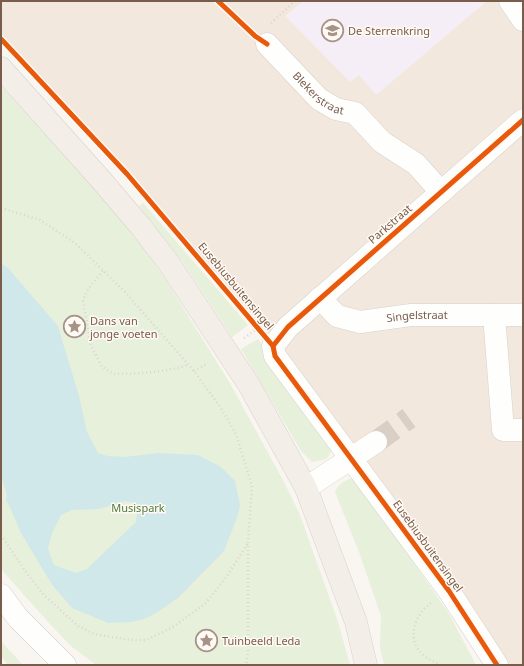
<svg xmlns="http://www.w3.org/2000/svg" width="524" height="666" viewBox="0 0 524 666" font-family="'Noto Sans',sans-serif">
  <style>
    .residential { fill: #f2e8de }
    .education { fill: #f6eef6 }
    .green { fill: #e7f0db }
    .water { fill: #d0e8ea; fill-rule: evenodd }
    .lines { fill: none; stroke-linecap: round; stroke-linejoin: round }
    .minor-tunnel { stroke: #d9cfc7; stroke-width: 22; stroke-dasharray: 22 11; stroke-linecap: butt }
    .minor-casing { stroke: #d7d1cb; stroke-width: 23 }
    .major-casing { stroke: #dad1cc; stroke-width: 23 }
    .path { stroke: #dcd5d0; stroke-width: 2.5; stroke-dasharray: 1 3; stroke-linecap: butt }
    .minor { stroke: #fefefd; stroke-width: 22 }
    .major { stroke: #f3eee8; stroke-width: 22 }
    .cycleway-casing { stroke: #fffaf3; stroke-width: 8 }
    .cycleway { stroke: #e8590c; stroke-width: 5 }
    .labels { text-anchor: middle; stroke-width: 3; stroke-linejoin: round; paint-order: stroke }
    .poi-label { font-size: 11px; fill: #7a5c4d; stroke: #fffaf3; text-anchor: start }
    .street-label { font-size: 11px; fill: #7a5c4d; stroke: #fffaf3 }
    .park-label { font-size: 11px; fill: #537a41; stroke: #fffaf3 }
  </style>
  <rect width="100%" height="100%" fill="#f9f5f0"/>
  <!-- residential -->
  <path class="residential" d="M1,1H523V665H507L466,598L420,533L309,388L286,354L149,195L1,35Z"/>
  <!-- education -->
  <path class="education" d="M303,1H487L376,95L359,75L350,82L285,16Z"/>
  <!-- green -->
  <g class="green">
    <path d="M1,86L108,203L140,244L164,277L231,385L284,482L300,515L338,622L350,665H96L71,646L49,623L1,569Z"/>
    <path d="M143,203L248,325L232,337L182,261L139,206Z"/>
    <path d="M258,339L332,450L327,459L312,462L301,451L241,349Z"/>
    <path d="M352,478L357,481L449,614L476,665H384L380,648L381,616L359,552L335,492C339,484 343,481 352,478Z"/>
    <path d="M1,641L23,665H8L1,656Z"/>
  </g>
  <!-- water -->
  <path class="water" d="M1,263L8,268L58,326L79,396L87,432L98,453L107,456L124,457L159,453L198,455L221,467L235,481L240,505L238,515L224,551L178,598L156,613L144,619L131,622L108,623L72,608L51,583L21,533L9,505L6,501L7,495L1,476ZM125,501L135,503L137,512L136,522L87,569L76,573L54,565L48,549L52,533L61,515L72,510L99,509Z"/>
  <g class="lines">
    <!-- minor-tunnel -->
    <path class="minor-tunnel" d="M376,442L409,418"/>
    <defs>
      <g id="minor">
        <path d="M510,1L523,20"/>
        <path id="s1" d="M267,44L319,99L336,109L355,113L382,142L416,164L441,192"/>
        <path id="s2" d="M320,298L337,316L360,322L411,315H523"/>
        <path d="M494,315L503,430H523"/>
        <path d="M306,488L376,442"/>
        <path d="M1,595L18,618L65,665"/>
        <path d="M497,665L449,591L275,356L273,346L288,327L523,120"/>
      </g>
      <path id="major" d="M1,68L102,181L141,227L168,262L249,385L306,488L356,622L366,665"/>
    </defs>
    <!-- minor casing -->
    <use href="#minor" class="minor-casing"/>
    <!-- major casing -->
    <use href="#major" class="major-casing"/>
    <!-- path -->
    <g class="path">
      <path d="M271,23L295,1"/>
      <path d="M1,208L40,220L75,243L125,292L194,371L218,404L227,418L236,434L252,486L248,543V653L246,665"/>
      <path d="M103,271L88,289L83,300L91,346L102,367L114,374L144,373L168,370L189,365"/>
      <path d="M244,338L256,330"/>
      <path d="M194,371L208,363"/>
      <path d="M1,535L28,575L44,595L78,626L94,634L130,640H146L173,627L206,603L227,576L248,543"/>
      <path d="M431,603C415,614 406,639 422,654C427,659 435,662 441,665"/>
    </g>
    <!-- minor -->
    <use href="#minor" class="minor"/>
    <!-- major -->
    <use href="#major" class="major"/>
    <defs>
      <g id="cycleway">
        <path d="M218,1L255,36L267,44"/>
        <path d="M1,39L127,174L273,346L275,356L449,591L497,665"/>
        <path d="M273,346L288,327L523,120"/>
      </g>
    </defs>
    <!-- cycleway casing -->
    <use href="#cycleway" class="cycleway-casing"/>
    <!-- cycleway -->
    <use href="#cycleway" class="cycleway"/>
  </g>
  <!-- icons -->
  <defs>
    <symbol id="school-ring" viewBox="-11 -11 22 22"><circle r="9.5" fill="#fffaf3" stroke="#a69286" stroke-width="1.5"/><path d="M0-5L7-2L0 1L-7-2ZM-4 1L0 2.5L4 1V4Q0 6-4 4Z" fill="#a69286"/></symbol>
    <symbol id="sight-ring" viewBox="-11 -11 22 22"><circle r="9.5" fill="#fffaf3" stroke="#a69286" stroke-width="1.5"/><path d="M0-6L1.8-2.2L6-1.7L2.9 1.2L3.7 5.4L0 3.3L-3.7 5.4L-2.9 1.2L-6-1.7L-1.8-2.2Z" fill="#a69286"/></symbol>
  </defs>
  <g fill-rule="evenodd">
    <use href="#school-ring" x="320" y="18" width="25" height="25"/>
    <use href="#sight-ring" x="62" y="314" width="25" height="25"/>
    <use href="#sight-ring" x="194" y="628" width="25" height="25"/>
  </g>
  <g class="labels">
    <!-- poi labels -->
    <g class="poi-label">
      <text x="348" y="35">De Sterrenkring</text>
      <text x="90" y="325">Dans van<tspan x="90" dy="13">jonge voeten</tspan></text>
      <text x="222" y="645">Tuinbeeld Leda</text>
    </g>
    <!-- street labels -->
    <g class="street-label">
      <text dy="4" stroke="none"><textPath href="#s1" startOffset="72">Blekerstraat</textPath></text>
      <text transform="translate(390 224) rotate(-41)" y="4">Parkstraat</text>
      <text transform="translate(236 286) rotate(50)" y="4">Eusebiusbuitensingel</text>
      <text dy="4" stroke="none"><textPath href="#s2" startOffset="106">Singelstraat</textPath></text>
      <text transform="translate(428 546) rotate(54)" y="4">Eusebiusbuitensingel</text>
    </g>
    <!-- park labels -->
    <g class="park-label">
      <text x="138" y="512">Musispark</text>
    </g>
  </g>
  <!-- border -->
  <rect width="524" height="666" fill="none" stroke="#7a5c4d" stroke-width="4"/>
</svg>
